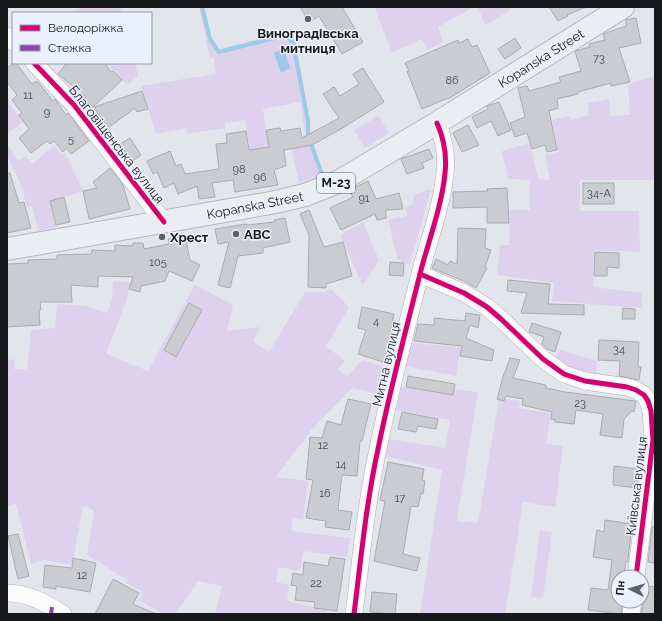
<svg xmlns="http://www.w3.org/2000/svg" width="662" height="621" viewBox="0 0 662 621" font-family="Raleway,sans-serif">
  <style>
    .green { fill: #ddd1ed }
    .water { fill: #9bcce4 }
    .lines { fill: none; stroke-linecap: round; stroke-linejoin: round }
    .stream { stroke: #9bcce4; stroke-width: 4 }
    .building { fill: #cbccd1; stroke: #aaacb1 }
    .minor-casing { stroke: #aeb0b6; stroke-width: 18 }
    .highway-casing { stroke: #b4b9bf; stroke-width: 24 }
    .minor { stroke: #fbfbfc; stroke-width: 17 }
    .highway { stroke: #eaeef2; stroke-width: 22 }
    .quiet { stroke: #8e44ad; stroke-width: 4; stroke-dasharray: 8 4; stroke-linecap: butt }
    .cycleway-casing { stroke: #ebf0fd; stroke-width: 8 }
    .cycleway { stroke: #d6006c; stroke-width: 5 }
    .poi-dot { fill: #5d6065; stroke: #ebf0fd; stroke-width: 1.5 }
    .labels { text-anchor: middle; stroke-width: 3; stroke-linejoin: round; paint-order: stroke }
    .number-label { font-size: 11px; fill: #45474b }
    .shield { fill: #ebf0fd; stroke: #565960; stroke-width: 1 }
    .shield-label { font-size: 12px; font-weight: bold; fill: #16181c }
    .poi-label { font-size: 13px; font-weight: bold; fill: #16181c; stroke: #ebf0fd; text-anchor: start }
    .street-label { font-size: 13px; fill: #16181c; stroke: #ebf0fd }
  </style>
  <rect width="100%" height="100%" fill="#e2e5ec"/>
  <!-- green -->
  <g class="green">
    <path d="M83,7H120L122,13H69Z"/>
    <path d="M199,7H205L212,39L219,49L289,31L296,42L309,121L308,134L324,174L320,176L299,183L292,149L309,145L305,133L300,102L263,109L269,147L250,150L245,120L225,123V128L187,134L186,128L156,134L141,86L216,74L213,57L210,58Z"/>
    <path d="M378,7H474L438,27L443,42L427,50L422,39L392,53L375,9Z"/>
    <path d="M478,7H510L511,10L485,25Z"/>
    <path d="M109,63H135L138,76L127,85L111,68Z"/>
    <path d="M655,76V180H580V211H639L640,252L594,250L593,287L641,293L642,308L552,301L554,283L497,275L500,245H509L510,210H530V180L508,179L502,151L530,143L538,179L550,180L545,155L558,152L552,120L569,116L570,120L589,115L588,103L609,99L610,116L630,115L628,84Z"/>
    <path d="M7,100L23,122L7,134Z"/>
    <path d="M378,116L389,133L365,148L354,130Z"/>
    <path d="M7,144L18,161L26,156L32,164L54,146L62,155L65,153L83,191L51,201L57,227L38,231L32,206L27,207L21,185L9,159L7,160Z"/>
    <path d="M431,189L410,264L398,260L388,220L407,216L405,208L412,205L414,195Z"/>
    <path d="M363,222L379,260L363,285L340,235Z"/>
    <path d="M113,281L131,283L125,304L106,354L148,371L195,285L233,305L227,331L260,327L253,342L269,352L305,292H326L330,288L349,307L326,347L345,360L338,369L347,377L362,360L384,367L378,394L352,388L312,429L276,477L308,481L303,520L293,518L291,531L350,538L347,557L304,551L300,571L278,567L276,582L289,585L287,601L327,610V614H215L222,586L198,581L175,614H163L139,600L144,593L126,583L128,580L87,555L94,510L83,506L72,565L45,560L31,564L16,504L7,506V359L14,360V369H27L31,330L55,328L57,304L86,306L107,313L112,300Z"/>
    <path d="M410,343L461,347L456,376L405,366Z"/>
    <path d="M561,350L597,361L596,376L574,371L553,359Z"/>
    <path d="M401,387L453,395L454,389L478,392L457,521L478,523L499,398L520,401L519,408L551,413L546,444L563,446L555,507L523,502L505,614H420L442,470L385,456L389,439L445,448L450,420L396,410Z"/>
    <path d="M540,530L552,532L543,598L531,597Z"/>
  </g>
  <!-- water -->
  <path class="water" d="M284,48L290,68L281,73L274,53Z"/>
  <g class="lines">
    <!-- stream -->
    <path class="stream" d="M202,7L210,39L219,52L278,37C285,36 289,36 293,43L308,121V135L323,177"/>
  </g>
  <!-- building -->
  <g class="building">
    <path d="M300,7H342L363,42L342,54L319,16L309,22Z"/>
    <path d="M549,7H586L567,15L568,16L558,21Z"/>
    <path d="M636,18L641,43L619,48L630,82L611,86V83L578,92V94L557,99L558,108L549,111L557,150L547,152L545,145L532,149L527,133L515,137L510,123L525,117L518,88L527,86L529,91L561,82L559,77L581,71L575,51L590,47L589,44L605,40L603,34L626,26V20Z"/>
    <path d="M515,38L521,48L505,59L498,49Z"/>
    <path d="M468,39L472,47L477,45L490,73L448,99V98L422,109L407,71H409L405,63L458,40L459,43Z"/>
    <path d="M14,63H16L32,84L35,82H38L53,101L55,99L57,102L66,115L68,113L89,141L71,154L67,148L63,152L54,141L50,144L47,141L31,153L19,138L29,129L19,115L22,113L12,100L17,95L7,82V68Z"/>
    <path d="M67,63H105L111,72L113,71L122,80L93,107L84,98L86,97L58,74Z"/>
    <path d="M363,68L384,102L341,129L312,145L284,150L286,166L274,170L278,185L235,192L233,180L212,183L215,197L199,199L197,186L178,194L174,183L164,188L157,172L153,174L147,161L170,151L176,166L181,164L185,174L219,169L216,144L227,143L226,134L246,131L249,150L269,147L266,130L280,128L281,131L300,128L302,138L339,118L323,94L334,87L340,96L359,84L353,74Z"/>
    <path d="M142,91L148,109L137,112L135,108L108,128L94,107Z"/>
    <path d="M499,102L511,130L498,136L491,121L477,128L472,117L488,109L487,106Z"/>
    <path d="M468,125L479,145L462,152L453,133Z"/>
    <path d="M130,138L141,155L131,162L120,144Z"/>
    <path d="M429,149L433,158L422,163L424,168L407,174L401,159Z"/>
    <path d="M110,168L123,185L130,209L89,219L83,191L97,188L93,182Z"/>
    <path d="M7,173H10L19,203L24,202L31,228L7,233Z"/>
    <path d="M368,181L376,199L399,193L403,209L386,210V218L377,220L375,214L341,230L330,208L353,197L349,190Z"/>
    <rect x="583" y="183" width="31" height="21"/>
    <path d="M507,188L509,223H487V207L453,208V192L488,191L487,189Z"/>
    <path d="M64,197L70,222L56,225L50,201Z"/>
    <path d="M309,210L324,247L343,242L352,276L326,284V288L308,287L309,235L300,214Z"/>
    <path d="M285,218L290,242L263,248V253L238,256L230,288L218,285L229,242L218,244L215,229L246,224V225L275,222L274,220Z"/>
    <path d="M458,228L486,229L485,248L491,250L485,267L487,268L476,288L466,282L432,268L436,259L448,265L450,261L457,264Z"/>
    <path d="M185,235L190,260L200,265L192,281L169,271L165,281L141,286L140,292L129,289L133,277L98,276V287L71,285L72,302H40L41,310H39L40,325L7,327V264L28,263V260L57,259V255L91,254L92,250L115,251V245L133,246V243H143L144,249L169,244L168,239Z"/>
    <path d="M595,252L619,253V268L607,267V276H594Z"/>
    <path d="M390,262L404,263L403,276L389,275Z"/>
    <path d="M508,280L550,284L548,304L584,305V315L521,313L527,293L507,291Z"/>
    <path d="M189,303L202,310L176,357L164,350Z"/>
    <path d="M362,307L394,314L387,351L383,362L358,354L366,330L358,328Z"/>
    <path d="M623,308L635,309V319H622Z"/>
    <path d="M466,313L480,315L478,328L470,325L466,338L494,350L492,361L460,356L462,346L414,341L418,324L434,325V318L465,321Z"/>
    <path d="M532,323L561,332L555,352L547,349L542,344L544,337L529,332Z"/>
    <path d="M599,340L639,342L638,367H641L639,380L619,376L620,361L598,360Z"/>
    <path d="M510,358L520,360L513,378L546,385V388L565,392L636,401L634,412L632,411L624,419L622,438L600,435L603,414L576,410L574,424L555,422V420L551,419L552,412L522,405L523,399L506,396L504,401L497,399L503,377Z"/>
    <path d="M408,376L455,384L453,395L406,387Z"/>
    <path d="M348,399L371,404L362,441H360L357,476L342,475L338,510L352,512L349,530L325,527L326,521L306,518L313,480L306,479L310,437L322,438L327,421L341,425Z"/>
    <path d="M402,412L438,419L436,429L418,426L416,432L398,429Z"/>
    <path d="M388,462L424,469L422,480L425,481L423,494L421,493L418,507L411,506L403,554L420,558L417,571L374,561L385,501L380,500Z"/>
    <path d="M614,466L639,469L637,488L613,485Z"/>
    <path d="M605,520L632,524L628,559V562L626,561L624,577H618V603H623L621,614L588,610L591,588L608,590L612,560L593,557L597,530L604,532Z"/>
    <path d="M652,527H655V563L648,562Z"/>
    <path d="M18,534L29,576L18,579L8,536Z"/>
    <path d="M330,557L345,559L337,611L314,608L315,602L295,600L297,586L291,585L293,573L303,575L304,562L328,566Z"/>
    <path d="M73,558L96,563L90,592L56,586V589L43,587L45,565L72,568Z"/>
    <path d="M113,579L139,593L133,604L156,614H95Z"/>
    <path d="M642,585L655,587V614H641L643,603Z"/>
    <path d="M372,592L397,594L395,614L370,612Z"/>
  </g>
  <g class="lines">
    <defs>
      <g id="minor">
        <path d="M7,36L13,42"/>
        <path d="M34,63L74,105L164,222"/>
        <path d="M420,274L464,293L487,307L501,319L543,359L564,374L585,381L627,387L636,390L644,395L648,401L651,411L653,440L636,577"/>
        <path d="M7,593C29,593 45,603 63,614"/>
        <path d="M354,614C361,559 366,504 378,449C390,389 406,330 421,270C429,240 442,205 445,173C447,156 444,139 437,123"/>
        <path d="M631,614L633,601"/>
      </g>
      <path id="highway" d="M7,249L276,202L305,195L338,182L355,172L437,123L623,7"/>
    </defs>
    <!-- minor casing -->
    <use href="#minor" class="minor-casing"/>
    <!-- highway casing -->
    <use href="#highway" class="highway-casing"/>
    <!-- minor -->
    <use href="#minor" class="minor"/>
    <!-- highway -->
    <use href="#highway" class="highway"/>
    <!-- quiet -->
    <path class="quiet" d="M51,614L52,607"/>
    <defs>
      <g id="cycleway">
        <path d="M34,63L74,105L164,222"/>
        <path d="M420,274L464,293L487,307L501,319L543,359L564,374L585,381L627,387L636,390L644,395L648,401L651,411L653,440L636,577"/>
        <path d="M354,614C361,559 366,504 378,449C390,389 406,330 421,270C429,240 442,205 445,173C447,156 444,139 437,123"/>
      </g>
    </defs>
    <!-- cycleway casing -->
    <use href="#cycleway" class="cycleway-casing"/>
    <!-- cycleway -->
    <use href="#cycleway" class="cycleway"/>
  </g>
  <!-- markers -->
  <g class="poi-dot">
    <circle cx="308" cy="19" r="4"/>
    <circle cx="236" cy="234" r="4"/>
    <circle cx="162" cy="237" r="4"/>
  </g>
  <g class="labels">
    <!-- number labels -->
    <g class="number-label">
      <text x="599" y="62">73</text>
      <text x="452" y="84">86</text>
      <text x="28" y="99">11</text>
      <text x="47" y="116">9</text>
      <text x="71" y="143">5</text>
      <text x="239" y="173">98</text>
      <text x="260" y="181">96</text>
      <text x="599" y="197">34-А</text>
      <text x="364" y="202">91</text>
      <text x="158" y="266">105</text>
      <text x="376" y="325">4</text>
      <text x="619" y="353">34</text>
      <text x="580" y="407">23</text>
      <text x="323" y="449">12</text>
      <text x="341" y="468">14</text>
      <text x="325" y="497">16</text>
      <text x="400" y="502">17</text>
      <text x="82" y="579">12</text>
      <text x="316" y="587">22</text>
    </g>
    <!-- shield labels -->
    <rect class="shield" x="317" y="173" width="38" height="20" rx="3"/>
    <g class="shield-label">
      <text x="336" y="187">М-23</text>
    </g>
    <!-- poi labels -->
    <g class="poi-label">
      <text x="308" y="38" text-anchor="middle">Виноградівська<tspan x="308" dy="15">митниця</tspan></text>
      <text x="244" y="239">ABC</text>
      <text x="170" y="242">Хрест</text>
    </g>
    <!-- street labels -->
    <g class="street-label">
      <text transform="translate(541 58) rotate(-32)" y="5">Kopanska Street</text>
      <text transform="translate(117 144) rotate(52)" y="5">Благовіщенська вулиця</text>
      <text transform="translate(255 205) rotate(-11)" y="5">Kopanska Street</text>
      <text transform="translate(386 364) rotate(-77)" y="5">Митна вулиця</text>
      <text transform="translate(636 486) rotate(-83)" y="5">Київська вулиця</text>
    </g>
  </g>
  <!-- border -->
  <rect width="662" height="621" fill="none" stroke="#16181c" stroke-width="16"/>
  <!-- legend -->
  <rect x="12" y="12" width="140" height="52" fill="#ebf0fd" stroke="#969aa3"/>
  <rect x="20" y="25" width="20" height="6" fill="#d6006c" stroke="#969aa3"/>
  <text x="48" y="32" font-size="12" fill="#16181c">Велодоріжка</text>
  <rect x="20" y="45" width="20" height="6" fill="#8e44ad" stroke="#969aa3"/>
  <text x="48" y="52" font-size="12" fill="#16181c">Стежка</text>
  <!-- north arrow -->
  <g transform="translate(630 589) rotate(275)"><circle r="19" fill="#ebf0fd" stroke="#969aa3"/>
  <path d="M0-3L7 15L0 10L-7 15Z" fill="#5d6065"/>
  <text y="-6" font-size="11" font-weight="bold" text-anchor="middle" fill="#16181c">Пн</text>
  </g>
</svg>
